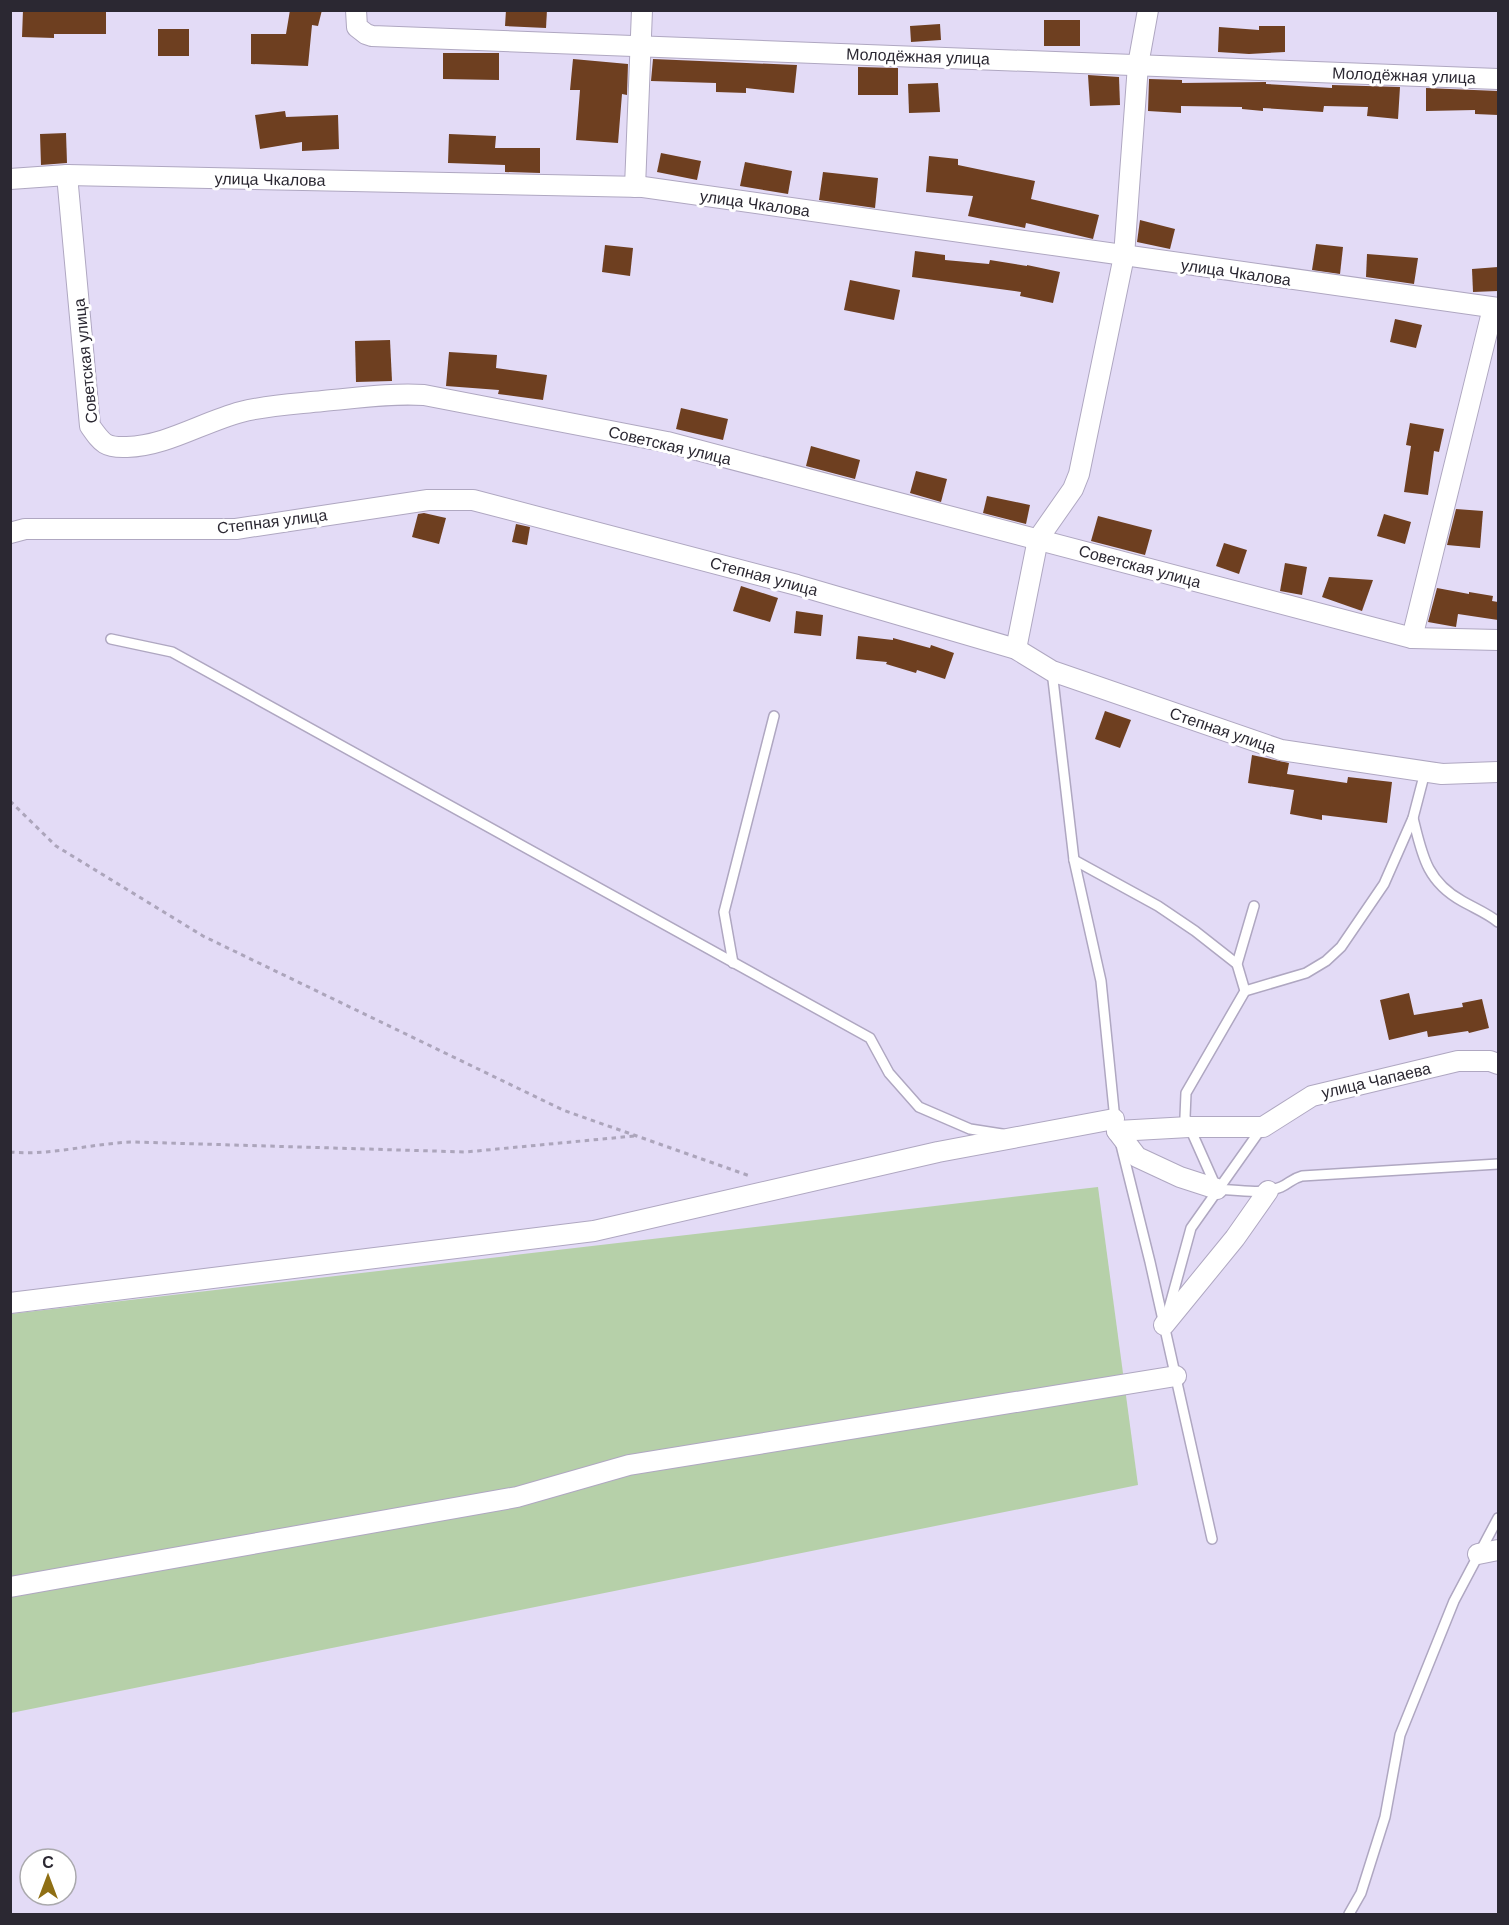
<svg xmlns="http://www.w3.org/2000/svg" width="1509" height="1925" viewBox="0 0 1509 1925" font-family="'DM Sans',sans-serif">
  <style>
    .green { fill: #b6d0a9 }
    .building { fill: #6e3f20 }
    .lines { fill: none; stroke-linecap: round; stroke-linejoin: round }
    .service-casing { stroke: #afa7c1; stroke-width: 12 }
    .minor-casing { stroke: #afa7c1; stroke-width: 22 }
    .path { stroke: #aca5bb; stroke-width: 3; stroke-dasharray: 4.5 4.5; stroke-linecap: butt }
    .service { stroke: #fff; stroke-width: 9 }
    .minor { stroke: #fff; stroke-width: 20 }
    .labels { text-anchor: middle; stroke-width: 6; stroke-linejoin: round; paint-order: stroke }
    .street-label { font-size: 16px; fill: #2b2832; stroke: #fff }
  </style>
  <rect width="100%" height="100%" fill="#e3dbf6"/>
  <!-- green -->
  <path class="green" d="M1098,1187L1138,1485L11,1713L10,1314Z"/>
  <!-- building -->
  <g class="building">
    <path d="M23,10H106V34H54V38L22,37Z"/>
    <path d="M290,10H322L318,26L312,25L308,66L251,64V34H286Z"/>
    <path d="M506,10H547L546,28L505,26Z"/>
    <rect x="1044" y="20" width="36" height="26"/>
    <path d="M940,24L941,40L911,42L910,26Z"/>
    <path d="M1259,26H1285V52L1249,54L1218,52L1219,27L1259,30Z"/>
    <rect x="158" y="29" width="31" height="27"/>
    <path d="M443,53H499V80L443,79Z"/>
    <path d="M573,59L628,64L627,95L622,94L618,143L576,140L580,90H570Z"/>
    <path d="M653,59L797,65L794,93L746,88V93L716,92V83L651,81Z"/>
    <path d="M858,67L898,68V95H858Z"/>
    <path d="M1088,75L1119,77L1120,105L1090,106Z"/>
    <path d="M1149,79L1182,80V83L1266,82V84L1332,88V85L1400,87L1398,119L1367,116L1368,107L1324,106L1323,112L1263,108V111L1242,109V107L1181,106V113L1148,111Z"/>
    <path d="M938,83L940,112L909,113L908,84Z"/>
    <path d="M1426,88L1498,91V115L1475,114V110L1426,111Z"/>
    <path d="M285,111L286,117L338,115L339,149L302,151V142L260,149L255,115Z"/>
    <path d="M66,133L67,163L41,165L40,134Z"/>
    <path d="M449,134L496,136L495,148H540V173L505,172V165L448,163Z"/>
    <path d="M661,153L701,161L697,180L657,172Z"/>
    <path d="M929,156L958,159V165L1035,181L1031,199L1099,215L1093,239L1026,223L1025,228L968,216L973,196L926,192Z"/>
    <path d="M745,162L792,171L788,194L740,186Z"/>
    <path d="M823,172L878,178L875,208L819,200Z"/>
    <path d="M1140,220L1175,229L1170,249L1137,242Z"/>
    <path d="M1316,244L1343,247L1340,274L1312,270Z"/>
    <path d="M605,245L633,248L630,276L602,272Z"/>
    <path d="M915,251L945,255V260L989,264L990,260L1027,266V265L1060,272L1053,303L1020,296L1021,292L912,277Z"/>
    <path d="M1367,254L1418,258L1414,284L1366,277Z"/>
    <path d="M1498,267V291L1473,292L1472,269Z"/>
    <path d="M850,280L900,290L894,320L844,310Z"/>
    <path d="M1395,319L1422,325L1416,348L1390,342Z"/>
    <path d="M390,340L392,381L356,382L355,341Z"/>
    <path d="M449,352L497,355L496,368L547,375L543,400L498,394L499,390L446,386Z"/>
    <path d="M681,408L728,419L723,440L676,429Z"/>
    <path d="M1410,423L1444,429L1439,452L1434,451L1428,495L1404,492L1411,446L1406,445Z"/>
    <path d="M811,446L860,460L855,479L806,466Z"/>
    <path d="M916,471L947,479L941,502L910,493Z"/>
    <path d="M987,496L1030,505L1026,524L983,513Z"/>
    <path d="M1456,509L1483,511L1480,548L1447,545Z"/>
    <path d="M424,513L446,518L439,544L412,537L418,514Z"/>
    <path d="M1384,514L1411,522L1405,544L1377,536Z"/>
    <path d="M1098,516L1152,530L1145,555L1091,541Z"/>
    <path d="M516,524L530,527L527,545L512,542Z"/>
    <path d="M1224,543L1247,550L1239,574L1216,566Z"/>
    <path d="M1285,563L1307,567L1302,595L1280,591Z"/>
    <path d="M1329,577L1373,580L1362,611L1322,597Z"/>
    <path d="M741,586L778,598L770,622L733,611Z"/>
    <path d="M1437,588L1469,594V592L1493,596L1492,601L1498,602V620L1458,614L1456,627L1428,622Z"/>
    <path d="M796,611L823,615L821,636L794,633Z"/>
    <path d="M858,636L893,640V638L930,648L931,645L954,653L945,679L917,670L916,673L886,664L887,662L856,659Z"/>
    <path d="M1105,711L1131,720L1120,748L1095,739Z"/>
    <path d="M1252,755L1289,763L1287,774L1347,783L1348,777L1392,782L1387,823L1322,815V820L1290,814L1294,790L1248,783Z"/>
    <path d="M1409,993L1414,1015L1463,1007L1462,1003L1482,999L1489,1028L1469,1033L1468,1031L1428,1037L1427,1031L1389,1040L1380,1000Z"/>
  </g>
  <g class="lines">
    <defs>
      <g id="service">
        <path d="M111,639L172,652L870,1038L889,1073L919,1107L970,1129L1002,1134"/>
        <path d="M1052,671L1074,860L1101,981L1115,1120"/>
        <path d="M1413,818C1422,854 1426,881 1462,901C1474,908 1487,913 1498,922"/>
        <path d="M1074,860L1158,906L1195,931L1237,964"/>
        <path d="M1254,906L1237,964L1245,991L1186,1093L1185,1117L1217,1189C1237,1190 1262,1195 1281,1187C1290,1183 1291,1179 1302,1176L1498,1164"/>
        <path d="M733,963L724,912L774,716"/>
        <path d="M1245,991L1306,973L1326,961L1341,947L1384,884L1413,818L1425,772"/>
        <path d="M1121,1145L1150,1262L1212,1539"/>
        <path d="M1168,1312L1191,1228L1261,1129"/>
        <path d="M1349,1914L1361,1893L1385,1817L1400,1735L1454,1601L1498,1518"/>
      </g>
      <g id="minor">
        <path d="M356,10L357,27L366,34L372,36L1498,79"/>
        <path d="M67,175L90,426C102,443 105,448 127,447C166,446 203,422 241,412C267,405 295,404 323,401C357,398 390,393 424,395L667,442L1412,638L1498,640"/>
        <path d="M10,179L67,175L643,187L1498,308"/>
        <path d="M635,187L642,10"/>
        <path d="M10,533L25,529H236L428,500H473L797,585L1016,649L1052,671L1281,750L1442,774L1498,772"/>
        <path d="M1412,638L1493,308"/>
        <path d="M1016,649L1038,539L1073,489L1079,474L1124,256L1138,65L1148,10"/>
        <path d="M1117,1131L1189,1127H1263L1312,1096L1458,1061H1490L1498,1064"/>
        <path d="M1117,1131L1137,1157L1180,1177L1217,1189"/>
        <path d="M10,1303L594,1231L938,1152L1114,1119"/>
        <path d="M1164,1325L1235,1238L1268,1191"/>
        <path d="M1478,1554L1498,1550"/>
        <path d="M10,1587L517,1497L629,1465L1176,1376"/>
      </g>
    </defs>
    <!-- service casing -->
    <use href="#service" class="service-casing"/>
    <!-- minor casing -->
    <use href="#minor" class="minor-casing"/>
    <!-- path -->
    <g class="path">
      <path d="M10,801L56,846L203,936L563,1110L750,1176"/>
      <path d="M10,1152C51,1156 93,1143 134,1142L466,1152L634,1136"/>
    </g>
    <!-- service -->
    <use href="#service" class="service"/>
    <!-- minor -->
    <use href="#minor" class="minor"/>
  </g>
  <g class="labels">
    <!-- street labels -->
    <g class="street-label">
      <text transform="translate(918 56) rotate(2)" y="6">Молодёжная улица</text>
      <text transform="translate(1404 75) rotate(2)" y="6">Молодёжная улица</text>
      <text transform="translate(270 179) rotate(1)" y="6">улица Чкалова</text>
      <text transform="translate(755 203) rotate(8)" y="6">улица Чкалова</text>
      <text transform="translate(1236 272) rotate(8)" y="6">улица Чкалова</text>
      <text transform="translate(85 361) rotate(-96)" y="6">Советская улица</text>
      <text transform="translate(670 445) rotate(13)" y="6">Советская улица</text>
      <text transform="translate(272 521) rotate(-7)" y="6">Степная улица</text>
      <text transform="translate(1140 566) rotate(15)" y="6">Советская улица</text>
      <text transform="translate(764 576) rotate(15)" y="6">Степная улица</text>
      <text transform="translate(1223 730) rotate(19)" y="6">Степная улица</text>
      <text transform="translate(1376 1080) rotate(-13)" y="6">улица Чапаева</text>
    </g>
  </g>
  <!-- border -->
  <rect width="1509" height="1925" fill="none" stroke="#2b2832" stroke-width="24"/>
  <!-- north arrow -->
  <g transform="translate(48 1877)"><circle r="28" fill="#ffffff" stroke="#aaa9ad" stroke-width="1.5"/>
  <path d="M0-4.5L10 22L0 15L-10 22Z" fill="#8f6f14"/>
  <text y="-9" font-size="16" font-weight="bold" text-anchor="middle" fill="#2b2832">С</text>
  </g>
</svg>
